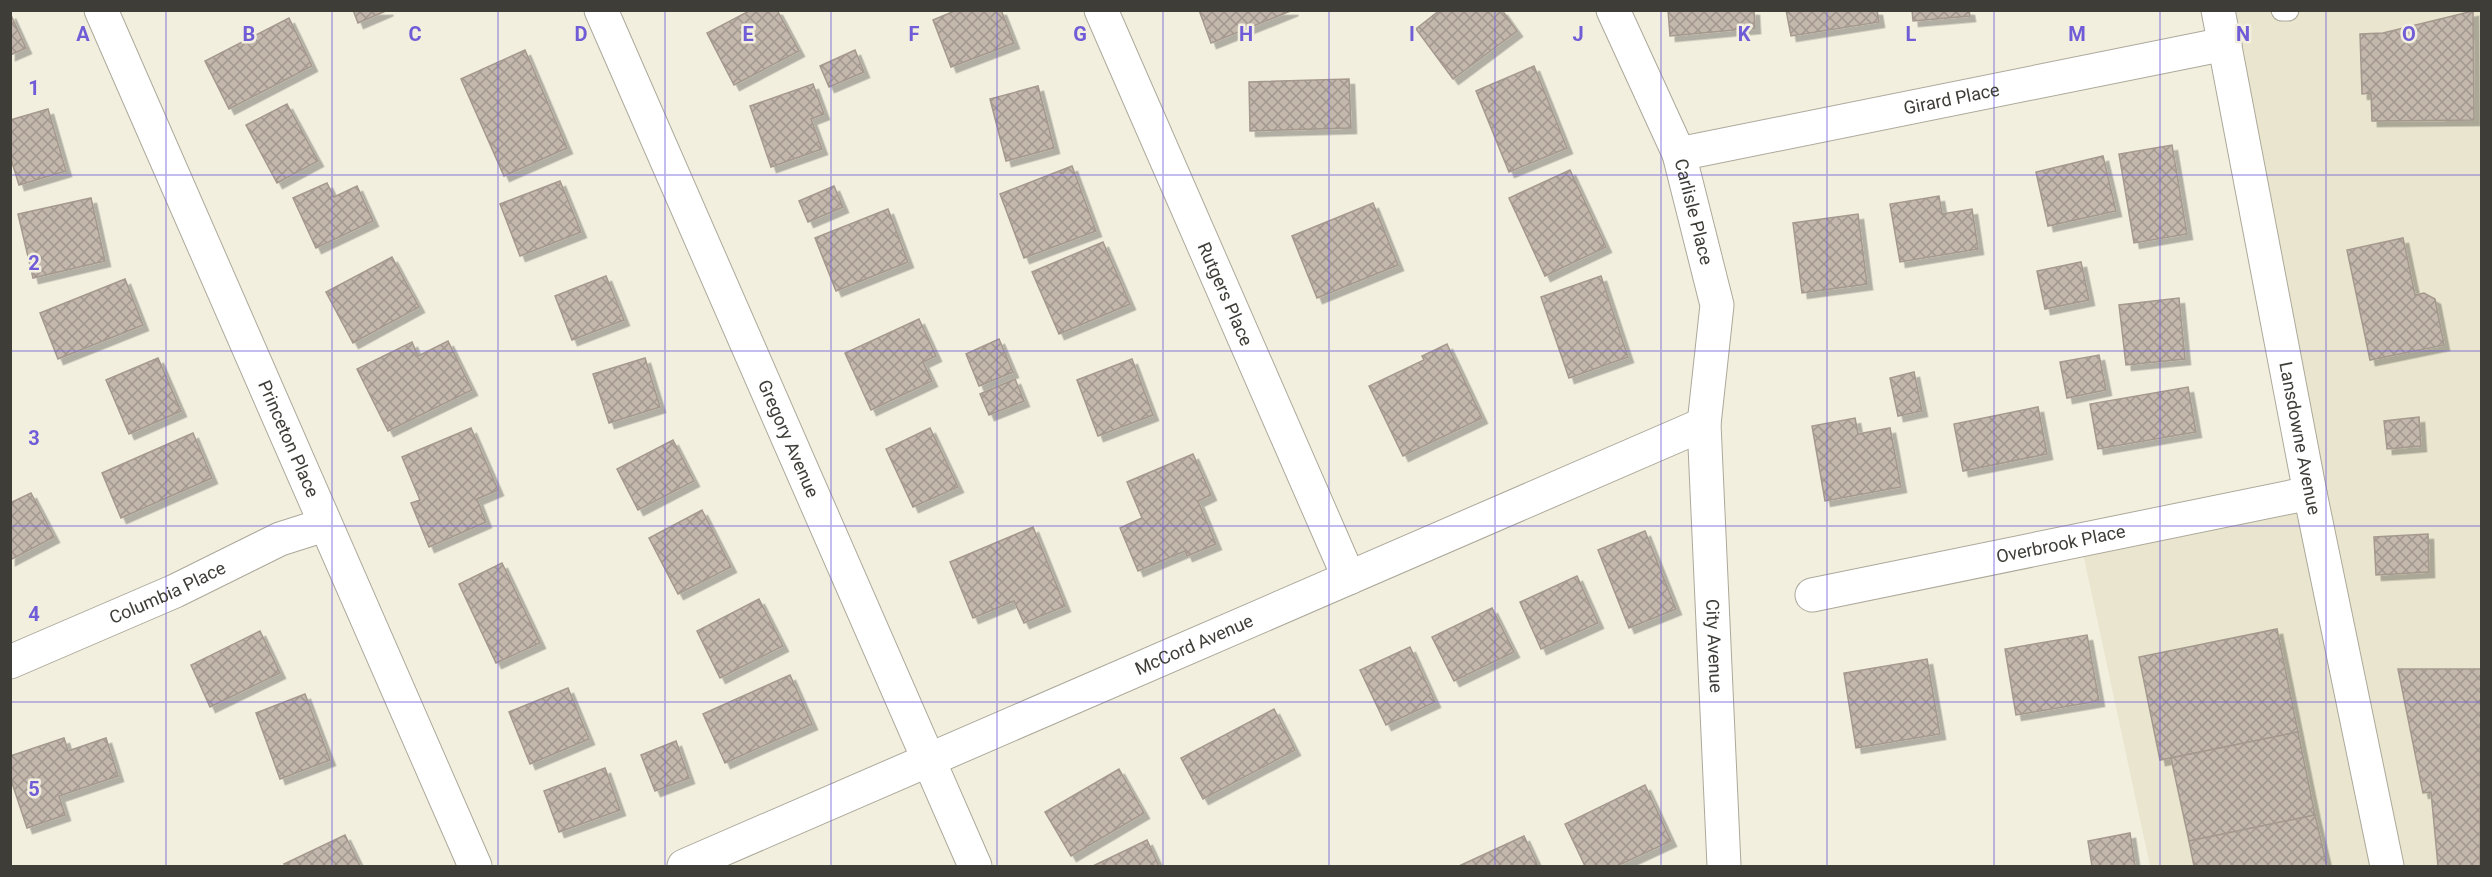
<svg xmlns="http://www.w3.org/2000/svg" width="2492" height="877" viewBox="0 0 2492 877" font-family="Roboto,sans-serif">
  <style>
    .built { fill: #e9e5ce }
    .building { fill: url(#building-cross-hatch); stroke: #a5998e; stroke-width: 1.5; filter: url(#shadow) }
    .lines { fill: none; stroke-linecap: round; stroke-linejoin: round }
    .lane-casing { stroke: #aca99b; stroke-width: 23 }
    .street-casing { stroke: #aca99b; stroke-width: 35 }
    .lane { stroke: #fff; stroke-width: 21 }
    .street { stroke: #fff; stroke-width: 33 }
    .grid { fill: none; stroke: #705cd6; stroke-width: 1.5; stroke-opacity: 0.55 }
    .labels { text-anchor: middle; stroke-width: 5; stroke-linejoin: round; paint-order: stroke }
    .street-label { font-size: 18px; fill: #3e3d37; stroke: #f2efdf }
    .grid-label { font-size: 20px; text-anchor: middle; font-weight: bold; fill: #705cd6; stroke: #f2efdf; stroke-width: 5; stroke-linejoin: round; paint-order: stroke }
  </style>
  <defs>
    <pattern id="building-cross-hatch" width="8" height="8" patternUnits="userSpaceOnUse" patternTransform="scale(1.5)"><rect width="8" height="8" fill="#c4b8ad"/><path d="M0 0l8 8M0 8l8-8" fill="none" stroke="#a1978e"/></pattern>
    <filter id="shadow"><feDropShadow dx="5.5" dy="5.5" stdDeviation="0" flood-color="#0004"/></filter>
  </defs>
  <rect width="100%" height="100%" fill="#f2efdf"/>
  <!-- built -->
  <path class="built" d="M2210,11H2481V866H2150L2081,544L2306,498Z"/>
  <!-- building -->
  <g class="building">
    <path d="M353,10H388L358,23Z"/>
    <path d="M751,10H777L799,51L734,85L707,33Z"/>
    <path d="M957,10H1001L1014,43L951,67L933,20Z"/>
    <path d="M1199,10H1293L1211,43Z"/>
    <path d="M1440,10H1502L1517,31L1453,79L1416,29Z"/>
    <path d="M1668,10H1754L1755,28L1670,36Z"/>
    <path d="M1786,10H1877L1879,22L1791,36Z"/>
    <path d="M1912,10H1969L1970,16L1913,21Z"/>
    <path d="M2473,11L2474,120L2372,121L2371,93L2362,94L2360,34L2383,33Z"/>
    <path d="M10,13L26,48L10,55Z"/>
    <path d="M289,18L312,66L229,109L205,61Z"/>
    <path d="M525,50L567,148L504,176L461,79Z"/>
    <path d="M855,50L864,72L829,87L820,66Z"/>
    <path d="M1534,66L1567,148L1509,172L1476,91Z"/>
    <path d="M1349,79L1351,128L1250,131L1249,82Z"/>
    <path d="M813,84L824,114L811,119L822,149L771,167L750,106Z"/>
    <path d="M1038,86L1054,148L1006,161L990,99Z"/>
    <path d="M287,104L318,161L277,183L246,125Z"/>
    <path d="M48,109L66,171L19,185L10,156V120Z"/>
    <path d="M2172,145L2187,234L2134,243L2119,154Z"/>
    <path d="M2103,156L2116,211L2048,226L2036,172Z"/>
    <path d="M1072,166L1096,231L1024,258L1000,194Z"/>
    <path d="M1570,170L1606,247L1545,276L1509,198Z"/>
    <path d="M560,181L581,232L520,256L500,204Z"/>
    <path d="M327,183L334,197L357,186L373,221L316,248L293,198Z"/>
    <path d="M834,186L843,207L808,222L799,201Z"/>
    <path d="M1939,196L1942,214L1972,209L1978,249L1900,262L1890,204Z"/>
    <path d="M91,198L105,261L33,278L18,214Z"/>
    <path d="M1373,203L1398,265L1317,298L1292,236Z"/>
    <path d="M888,209L908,262L836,291L815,238Z"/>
    <path d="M1858,214L1867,284L1802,293L1793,223Z"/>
    <path d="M2403,238L2415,295L2424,293L2435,299L2444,345L2370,360L2347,250Z"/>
    <path d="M1103,242L1130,304L1059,334L1032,272Z"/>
    <path d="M392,257L419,307L353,343L326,292Z"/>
    <path d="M2081,262L2089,300L2045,309L2037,271Z"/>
    <path d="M606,276L624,320L572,340L555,296Z"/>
    <path d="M1601,276L1628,357L1569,378L1541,297Z"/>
    <path d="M125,279L143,325L58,359L40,313Z"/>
    <path d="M2179,298L2185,359L2126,365L2119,305Z"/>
    <path d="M919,319L936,356L923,362L932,381L871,410L845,353Z"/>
    <path d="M999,339L1013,372L979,386L966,354Z"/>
    <path d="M448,341L472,390L388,431L357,369L412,342L418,356Z"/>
    <path d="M1447,344L1482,418L1403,456L1369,386L1424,360L1422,356Z"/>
    <path d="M2099,355L2106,390L2067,398L2060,362Z"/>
    <path d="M158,358L181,411L129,434L106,380Z"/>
    <path d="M645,358L660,407L609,423L593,374Z"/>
    <path d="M1132,359L1153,415L1098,436L1077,380Z"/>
    <path d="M1914,372L1922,411L1898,416L1890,378Z"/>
    <path d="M1015,379L1024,401L989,415L980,394Z"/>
    <path d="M2188,387L2196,432L2098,449L2090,404Z"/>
    <path d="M2038,407L2047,454L1963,471L1954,424Z"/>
    <path d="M2419,417L2421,446L2387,449L2384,421Z"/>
    <path d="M1855,418L1858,434L1890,428L1901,487L1825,501L1812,426Z"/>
    <path d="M471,428L498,490L477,499L486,522L429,547L411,503L420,500L402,457Z"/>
    <path d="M930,428L958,487L913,507L886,449Z"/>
    <path d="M193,433L212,478L121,518L102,473Z"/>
    <path d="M673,440L694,481L638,510L617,469Z"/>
    <path d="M1193,454L1211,495L1198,501L1216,544L1187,556L1185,551L1138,571L1120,528L1142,518L1127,482Z"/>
    <path d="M31,493L54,537L10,560V503Z"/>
    <path d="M702,510L731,567L678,594L649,538Z"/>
    <path d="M1033,527L1065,606L1024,623L1014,601L973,618L950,562Z"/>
    <path d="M1645,531L1676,609L1629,628L1598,550Z"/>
    <path d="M2428,534L2429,572L2376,575L2374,537Z"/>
    <path d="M502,563L540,643L496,663L459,584Z"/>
    <path d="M1577,576L1598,623L1541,649L1520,602Z"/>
    <path d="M759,599L783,646L720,678L697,631Z"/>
    <path d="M1492,608L1514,652L1454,681L1432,637Z"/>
    <path d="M2277,629L2298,732L2160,760L2139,657Z"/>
    <path d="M260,631L280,673L210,707L191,665Z"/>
    <path d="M2087,635L2099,701L2016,715L2005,649Z"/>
    <path d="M1410,647L1435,702L1386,725L1360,670Z"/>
    <path d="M1927,659L1940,734L1856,748L1844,673Z"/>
    <path d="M2398,669H2481L2480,866H2438L2431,792L2423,793Z"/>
    <path d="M790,675L812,724L725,763L703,714Z"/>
    <path d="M568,688L589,739L530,764L509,712Z"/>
    <path d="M305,694L330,760L280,779L256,713Z"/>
    <path d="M1274,709L1295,750L1203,799L1181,758Z"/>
    <path d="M2298,732L2315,815L2189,841L2171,758Z"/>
    <path d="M64,738L68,751L106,738L118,776L59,796L65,815L27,828L10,777V756Z"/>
    <path d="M676,741L689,778L655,791L641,755Z"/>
    <path d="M605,768L620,810L559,832L544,791Z"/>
    <path d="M1119,769L1144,813L1071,856L1045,812Z"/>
    <path d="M1645,785L1671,841L1617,866H1585L1565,824Z"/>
    <path d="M2315,815L2327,866H2194L2189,841Z"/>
    <path d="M2130,833L2135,866H2092L2088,841Z"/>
    <path d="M345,835L360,866H286L284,864Z"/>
    <path d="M1524,836L1538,866H1459Z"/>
    <path d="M1147,840L1159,866H1093Z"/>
  </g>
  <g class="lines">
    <defs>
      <path id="lane" d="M2282,10H2288"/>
      <g id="street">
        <path id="s1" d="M101,10L475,866"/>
        <path id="s2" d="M601,10L975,866"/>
        <path id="s3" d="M1101,10L1349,578"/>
        <path id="s4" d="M1613,10L1679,154L1717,305L1704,424L1724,866"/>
        <path id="s5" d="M2218,10L2310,493L2387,866"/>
        <path id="s6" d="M1679,154L2225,44"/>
        <path id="s7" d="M1812,595L2310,493"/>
        <path id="s8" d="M10,662L175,591L280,539L324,525"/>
        <path id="s9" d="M684,866L1704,424"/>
      </g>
    </defs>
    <!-- lane casing -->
    <use href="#lane" class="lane-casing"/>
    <!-- street casing -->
    <use href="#street" class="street-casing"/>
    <!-- lane -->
    <use href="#lane" class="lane"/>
    <!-- street -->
    <use href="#street" class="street"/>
  </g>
  <!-- grid -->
  <path class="grid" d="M166,10V866M332,10V866M498,10V866M665,10V866M831,10V866M997,10V866M1163,10V866M1329,10V866M1495,10V866M1661,10V866M1827,10V866M1994,10V866M2160,10V866M2326,10V866M10,175H2482M10,351H2482M10,526H2482M10,702H2482"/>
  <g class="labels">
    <!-- street labels -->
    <g class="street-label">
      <text dy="6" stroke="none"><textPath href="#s6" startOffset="278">Girard Place</textPath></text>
      <text dy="6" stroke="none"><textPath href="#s4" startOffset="218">Carlisle Place</textPath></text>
      <text dy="6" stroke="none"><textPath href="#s3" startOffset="310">Rutgers Place</textPath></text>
      <text dy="6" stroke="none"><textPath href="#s2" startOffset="468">Gregory Avenue</textPath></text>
      <text dy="6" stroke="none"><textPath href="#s1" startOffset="468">Princeton Place</textPath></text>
      <text dy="6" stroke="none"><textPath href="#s5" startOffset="436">Lansdowne Avenue</textPath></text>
      <text dy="6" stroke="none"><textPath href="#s7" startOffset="254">Overbrook Place</textPath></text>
      <text dy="6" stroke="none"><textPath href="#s8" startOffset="172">Columbia Place</textPath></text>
      <text dy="6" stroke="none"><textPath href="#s9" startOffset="556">McCord Avenue</textPath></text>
      <text dy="6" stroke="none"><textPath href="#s4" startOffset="656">City Avenue</textPath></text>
    </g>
  </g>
  <g class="grid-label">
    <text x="83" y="41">A</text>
    <text x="249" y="41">B</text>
    <text x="415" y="41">C</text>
    <text x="581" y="41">D</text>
    <text x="748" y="41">E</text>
    <text x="914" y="41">F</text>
    <text x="1080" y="41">G</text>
    <text x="1246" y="41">H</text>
    <text x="1412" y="41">I</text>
    <text x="1578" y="41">J</text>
    <text x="1744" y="41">K</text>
    <text x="1911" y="41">L</text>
    <text x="2077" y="41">M</text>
    <text x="2243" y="41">N</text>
    <text x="2409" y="41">O</text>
    <text x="34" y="95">1</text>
    <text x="34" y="270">2</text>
    <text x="34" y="445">3</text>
    <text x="34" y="621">4</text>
    <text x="34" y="796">5</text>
  </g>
  <!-- border -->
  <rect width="2492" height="877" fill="none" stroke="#3e3d37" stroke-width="24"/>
</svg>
